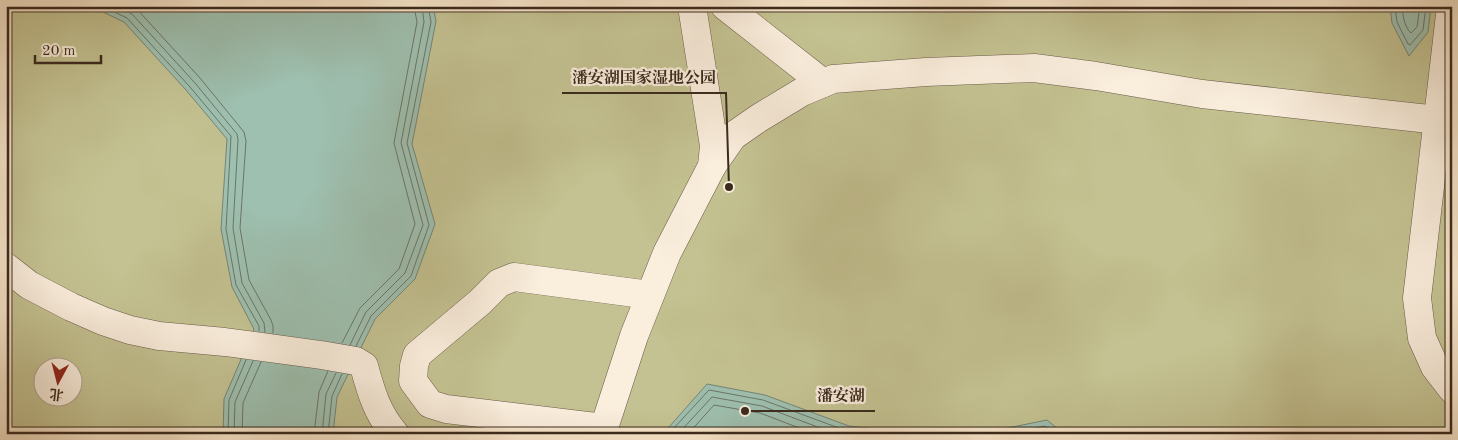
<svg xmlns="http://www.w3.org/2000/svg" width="1458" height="440" viewBox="0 0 1458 440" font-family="'Old Standard TT','Noto Serif SC',serif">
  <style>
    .green { fill: #c4c292; stroke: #7f7658; fill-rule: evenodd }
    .water { fill: #9ec0b0; stroke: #768476 }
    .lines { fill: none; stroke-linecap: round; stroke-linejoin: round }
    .shore { stroke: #6c7567; stroke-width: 1 }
    .minor-casing { stroke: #695949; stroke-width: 29 }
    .minor { stroke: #faeedd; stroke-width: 28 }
    .leader { fill: none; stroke: #3a2a1e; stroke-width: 2 }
    .callout-dot { fill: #3a2a1e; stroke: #faeedd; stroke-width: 2 }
    .callout-label { font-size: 16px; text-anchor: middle; font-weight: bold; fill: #3a2a1e; stroke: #faeedd; stroke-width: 4.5; stroke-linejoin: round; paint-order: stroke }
  </style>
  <rect width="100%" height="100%" fill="#f7e5ca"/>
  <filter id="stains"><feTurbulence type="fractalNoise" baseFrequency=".004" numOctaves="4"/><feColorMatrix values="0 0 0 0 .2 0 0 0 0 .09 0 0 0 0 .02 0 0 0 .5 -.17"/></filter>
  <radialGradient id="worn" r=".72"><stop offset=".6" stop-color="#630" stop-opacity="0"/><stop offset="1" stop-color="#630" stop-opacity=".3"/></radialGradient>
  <!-- green -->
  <path class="green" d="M6,6H1452V434H6ZM42,368H72V398H42Z"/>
  <!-- water -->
  <g class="water">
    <path d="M90,6H433L436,21L412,144L435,224L415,279L375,319L337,397L333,434H223L224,399L254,329L232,287L221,229L227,139L186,90L124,22Z"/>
    <path d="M1390,6H1431L1428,32L1409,56L1392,23Z"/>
    <path d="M707,384L765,395L849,426L918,434H666L669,427Z"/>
    <path d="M1047,420L1064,434H978Z"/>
  </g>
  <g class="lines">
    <!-- shore -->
    <g class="shore">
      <path d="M102,6L127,18L190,87L231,136L226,229L236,285L259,326V331"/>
      <path d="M117,6L132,14L195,83L237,134L238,140L233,228L242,283L264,323L265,332"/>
      <path d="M134,6L200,78L244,132L246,141L240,228L249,280L271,320L273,326V333"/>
      <path d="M1395,6L1397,22L1408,44L1410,45L1423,30L1426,6"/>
      <path d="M1402,6C1403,16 1404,26 1411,33L1417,27L1420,6"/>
      <path d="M342,343L360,308L399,269L415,224L394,143L417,22L414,6"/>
      <path d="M350,345L366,312L405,273L423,225L401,143L424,22L422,6"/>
      <path d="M356,346L371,316L411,276L429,225L407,143L431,22L428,6"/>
      <path d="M228,434L229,400L246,360"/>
      <path d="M234,434L235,402L253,361"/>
      <path d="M242,434L243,403L261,362"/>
      <path d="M314,434L319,392L328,371"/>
      <path d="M322,434L326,394L336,373"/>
      <path d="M328,434L332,396L342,374"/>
      <path d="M672,434L673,429L709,390L763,400L847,431L870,434"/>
      <path d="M678,434L712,397L762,406L836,434"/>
      <path d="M688,434L714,405L760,413L815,434"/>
      <path d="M1004,434L1045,426L1056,434"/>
    </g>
    <defs>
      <g id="minor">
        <path d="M725,6L823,83"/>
        <path d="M1451,6L1417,298L1422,338L1435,367L1452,389"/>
        <path d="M712,166L733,136L759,118L802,92L833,79L926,72L1034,68L1096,76L1202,94L1438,120"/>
        <path d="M6,267L29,285L71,307L103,321L130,330L159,336L225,342L321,355L356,361L364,366C371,392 377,413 395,434"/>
        <path d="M604,428L446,409L430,404L413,381L414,366L417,355L480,302L499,283L514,277L650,295"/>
        <path d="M603,434L604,428L634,336L667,253L712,166L714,146L692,6"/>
      </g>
    </defs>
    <!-- minor casing -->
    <use href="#minor" class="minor-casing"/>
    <!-- minor -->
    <use href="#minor" class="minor"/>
  </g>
  <!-- callouts -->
  <path class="leader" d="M729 187L726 93H562M745 411L807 411H875"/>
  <g class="callout-dot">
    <circle cx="729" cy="187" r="5"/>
    <circle cx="745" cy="411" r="5"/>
  </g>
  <g class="callout-label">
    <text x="644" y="83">潘安湖国家湿地公园</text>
    <text x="841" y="401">潘安湖</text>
  </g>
  <!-- margin -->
  <rect width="1458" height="440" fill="none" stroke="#f7e5ca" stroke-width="25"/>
  <rect x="8" y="8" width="1443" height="425" fill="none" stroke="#3a2a1e" stroke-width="2.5"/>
  <rect x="12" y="12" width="1433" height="415" fill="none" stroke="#3a2a1e"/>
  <!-- north arrow -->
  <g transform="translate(58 382) rotate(187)"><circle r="24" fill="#faeedd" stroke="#ada091"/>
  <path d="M0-4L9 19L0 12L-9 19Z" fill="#8f2418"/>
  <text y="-8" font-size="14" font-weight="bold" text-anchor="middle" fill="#3a2a1e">北</text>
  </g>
  <!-- scale -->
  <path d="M35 55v8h66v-8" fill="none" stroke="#3a2a1e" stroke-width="2.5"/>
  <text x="42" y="55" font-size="15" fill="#3a2a1e" stroke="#faeedd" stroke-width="4" paint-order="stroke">20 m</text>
  <rect width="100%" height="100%" filter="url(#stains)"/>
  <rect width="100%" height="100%" fill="url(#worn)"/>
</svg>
